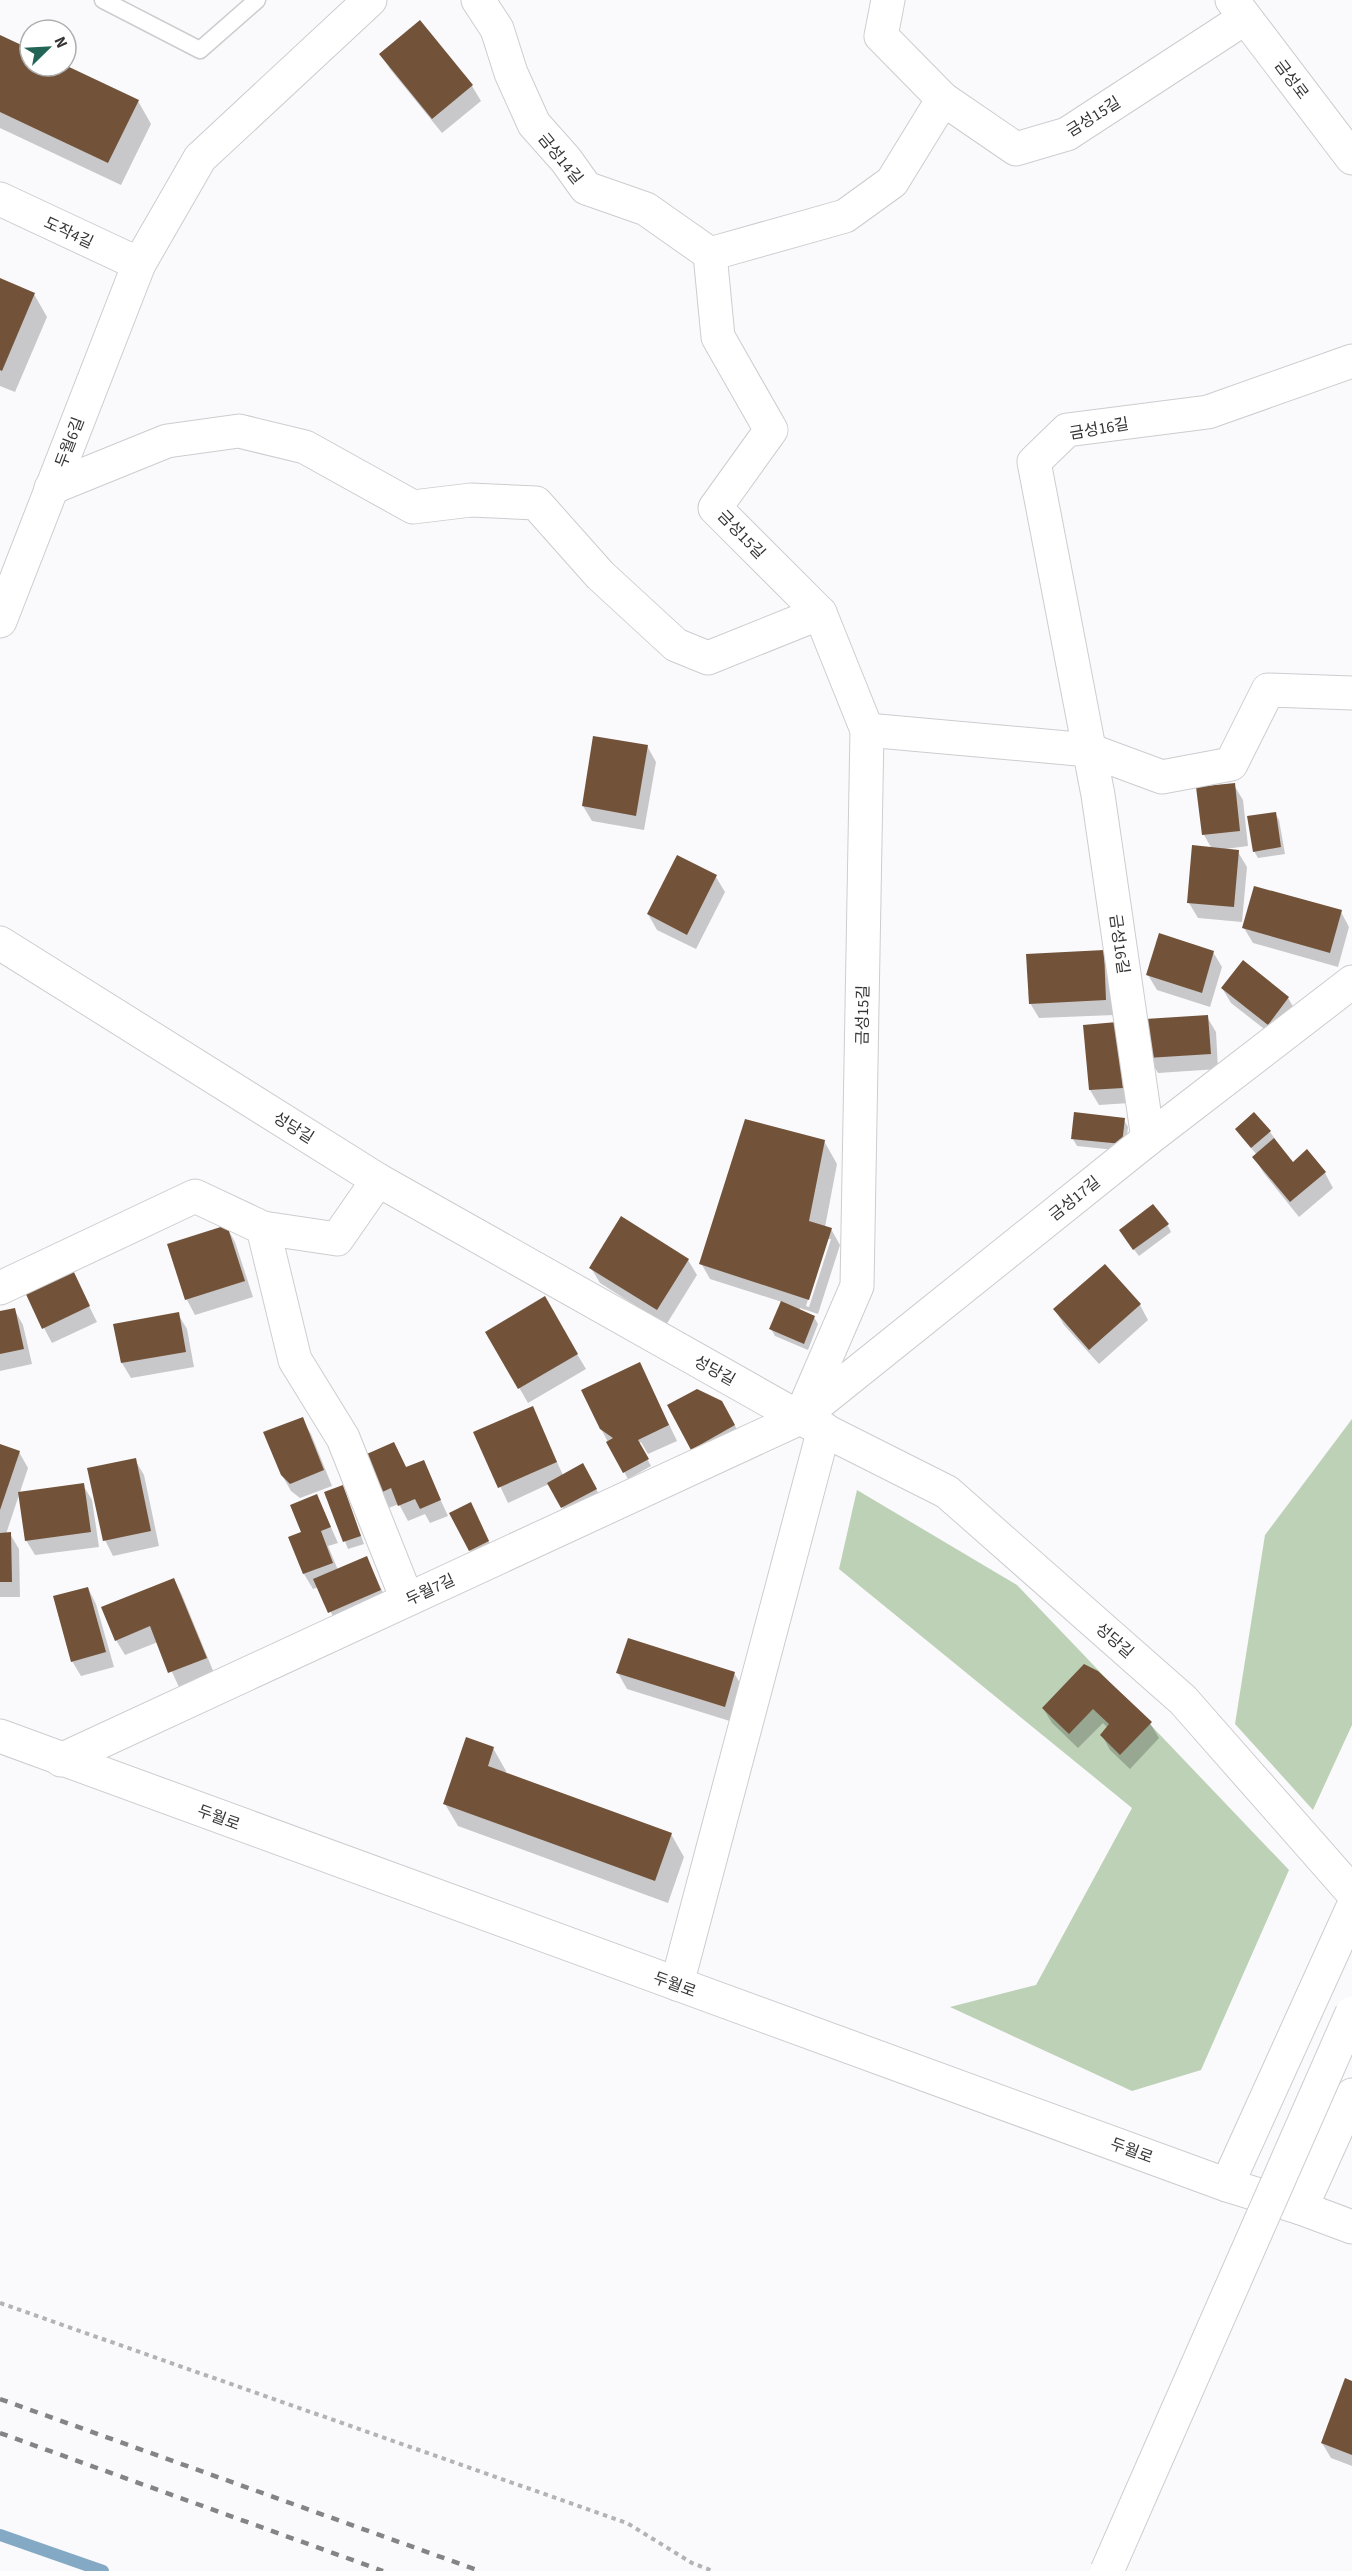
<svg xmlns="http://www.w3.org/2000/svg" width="1352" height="2571" viewBox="0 0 1352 2571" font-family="'Source Sans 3','Noto Sans KR',sans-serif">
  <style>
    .green { fill: #bdd1b6 }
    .shadow { fill: #0003; fill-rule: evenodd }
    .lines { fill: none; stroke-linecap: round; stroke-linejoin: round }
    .stream { stroke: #84a9c4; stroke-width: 12 }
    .building { fill: #725339 }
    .service-casing { stroke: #cdcdd0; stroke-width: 19 }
    .minor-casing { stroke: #cdcdd0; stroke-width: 35 }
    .tertiary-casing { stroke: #cdcdd0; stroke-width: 35 }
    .secondary-casing { stroke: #cdcdd0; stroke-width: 35 }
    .path { stroke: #b3b3b5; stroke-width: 4; stroke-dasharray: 4.5 4.5; stroke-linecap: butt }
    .service { stroke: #fff; stroke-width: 16 }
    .minor { stroke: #fff; stroke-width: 33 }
    .tertiary { stroke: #fff; stroke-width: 33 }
    .secondary { stroke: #fff; stroke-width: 33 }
    .rail { stroke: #848485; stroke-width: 4.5; stroke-dasharray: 8 8; stroke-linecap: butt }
    .secondary-bridge-casing { stroke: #cdcdd0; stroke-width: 35; stroke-linecap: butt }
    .secondary-bridge { stroke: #fff; stroke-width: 33 }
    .labels { text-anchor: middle; stroke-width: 6; stroke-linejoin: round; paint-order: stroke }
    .street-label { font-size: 16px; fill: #353536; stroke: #fff }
  </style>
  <rect width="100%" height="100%" fill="#fafafd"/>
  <!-- green -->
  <g class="green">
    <path d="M1352,1419V1725L1313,1810L1235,1724L1265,1535Z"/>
    <path d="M857,1490L1017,1585L1289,1870L1201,2070L1132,2091L950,2007L1036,1985L1132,1808L839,1569Z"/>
  </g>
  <!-- shadow -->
  <g class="shadow">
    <path d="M0,36L30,50V66H63L138,101L151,124L121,185L0,128Z"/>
    <path d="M381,54L472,86L481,101L442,133L390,69Z"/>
    <path d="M0,279L34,294L47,317L15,392L0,386Z"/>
    <path d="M647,746L656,762L644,830L592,821L583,806Z"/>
    <path d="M1234,785L1243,800L1248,846L1225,849L1238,852L1247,867L1242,922L1198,918L1189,903L1212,849L1204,835L1198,789Z"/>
    <path d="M1275,813L1279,820L1285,854L1258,858L1254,851Z"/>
    <path d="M716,877L725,892L696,949L657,930L648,914Z"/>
    <path d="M1341,912L1349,927L1338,967L1253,943L1244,928Z"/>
    <path d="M1103,952L1112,967L1114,1015L1039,1018L1030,1003Z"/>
    <path d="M1213,952L1222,967L1210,1007L1157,990L1148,975Z"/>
    <path d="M1222,988L1288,998L1297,1013L1277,1039L1231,1003Z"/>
    <path d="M1207,1017L1216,1032L1218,1069L1158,1073L1149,1058Z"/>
    <path d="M1125,1039L1130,1103L1099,1105L1090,1090Z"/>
    <path d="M1124,1120L1128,1127L1125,1151L1077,1146L1073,1139Z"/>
    <path d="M1270,1132L1293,1164L1325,1173L1333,1188L1299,1217L1263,1172L1254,1157L1257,1155L1241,1136Z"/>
    <path d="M824,1141L837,1164L825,1227L831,1229L840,1245L818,1314L800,1308L799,1310L814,1317L818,1324L808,1350L775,1336L771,1329L782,1302L710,1279L701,1263ZM827,1239H831L809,1307L806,1306Z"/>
    <path d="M1167,1224L1171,1232L1139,1256L1125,1238Z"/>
    <path d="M226,1226L235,1242L253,1297L195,1315L187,1300L168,1245Z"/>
    <path d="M688,1260L697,1275L666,1325L600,1283L591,1268Z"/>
    <path d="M1105,1266L1140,1305L1148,1320L1099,1364L1064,1325L1055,1310Z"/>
    <path d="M71,1270L97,1322L52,1343L44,1328Z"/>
    <path d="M544,1299L586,1369L528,1403L487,1332Z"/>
    <path d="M14,1309L23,1325L32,1364L0,1371V1313Z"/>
    <path d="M178,1314L187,1329L194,1367L131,1378L122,1363L115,1325Z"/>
    <path d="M640,1364L677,1441L648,1454L641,1442L639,1444L651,1466L628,1479L601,1429Z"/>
    <path d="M669,1406L731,1418L743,1441L701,1464Z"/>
    <path d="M532,1408L563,1475L583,1465L600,1496L567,1515L549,1484L508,1503L475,1433Z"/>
    <path d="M302,1419L311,1434L332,1486L300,1498L291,1491L282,1475Z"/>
    <path d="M394,1444L407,1469L423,1462L448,1516L430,1523L425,1514L408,1521L399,1504L386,1509L378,1494Z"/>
    <path d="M0,1446L19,1452L28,1468L6,1534H10L19,1549L20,1597H0Z"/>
    <path d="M135,1460L144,1475L159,1546L113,1556L105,1540Z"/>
    <path d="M83,1485L92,1500L99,1547L35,1555L26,1540Z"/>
    <path d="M326,1493L346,1494L364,1544L348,1549Z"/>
    <path d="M317,1496L338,1543L328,1546L338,1570L366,1557L389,1605L338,1627L319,1587L313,1589L304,1574L289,1538L303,1533Z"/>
    <path d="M474,1511L492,1548L474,1558L451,1514Z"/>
    <path d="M174,1579L182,1595L214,1673L179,1687L158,1642L125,1655L116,1640Z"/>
    <path d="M88,1588L96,1604L114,1667L81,1676L72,1661Z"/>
    <path d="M1084,1665L1150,1723L1159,1738L1130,1769L1110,1750L1102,1735L1108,1728L1103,1723L1078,1748L1052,1723L1043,1708Z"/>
    <path d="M618,1673H734L743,1688L733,1722L627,1689Z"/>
    <path d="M493,1748L506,1771L505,1774L671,1834L684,1857L668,1903L458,1826L445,1804Z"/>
    <path d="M1352,2382V2466L1331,2458L1322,2443Z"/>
  </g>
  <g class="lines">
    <!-- stream -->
    <path class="stream" d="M0,2535L103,2571"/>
  </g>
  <!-- building -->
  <g class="building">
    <path d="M420,20L473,85L432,119L379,54Z"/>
    <path d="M0,35L30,49V66H67L139,100L108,163L0,112Z"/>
    <path d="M0,278L35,293L2,371L0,370Z"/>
    <path d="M593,736L648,745L636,816L582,806Z"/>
    <path d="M1235,783L1240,831L1202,835L1196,787Z"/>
    <path d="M1276,812L1281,847L1253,852L1247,816Z"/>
    <path d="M1192,845L1239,850L1234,907L1187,903Z"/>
    <path d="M677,855L717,875L687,935L647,914Z"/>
    <path d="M1254,886L1342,910L1330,953L1242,928Z"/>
    <path d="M1159,933L1214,951L1202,993L1146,975Z"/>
    <path d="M1104,950L1106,1000L1029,1004L1026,954Z"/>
    <path d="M1243,960L1289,997L1268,1025L1221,988Z"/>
    <path d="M1208,1015L1211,1054L1147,1058L1145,1019Z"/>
    <path d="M1117,1022L1123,1088L1089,1090L1083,1025Z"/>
    <path d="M1074,1112L1125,1118L1122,1144L1071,1139Z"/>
    <path d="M1254,1112L1271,1131L1251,1148L1235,1129Z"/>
    <path d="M745,1119L825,1140L809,1221L832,1228L809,1300L699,1264Z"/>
    <path d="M1274,1138L1293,1162L1307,1149L1326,1172L1290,1202L1252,1157Z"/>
    <path d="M1153,1204L1169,1224L1133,1250L1119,1230Z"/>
    <path d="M621,1216L689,1259L657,1310L589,1268Z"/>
    <path d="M227,1225L245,1281L185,1300L167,1244Z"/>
    <path d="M1105,1264L1141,1304L1089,1350L1053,1309Z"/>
    <path d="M72,1268L90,1306L42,1329L24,1290Z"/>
    <path d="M545,1296L578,1354L518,1389L485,1332Z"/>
    <path d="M781,1301L815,1316L804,1344L769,1329Z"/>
    <path d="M15,1308L24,1349L0,1354V1311Z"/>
    <path d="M179,1312L186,1352L121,1363L113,1324Z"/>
    <path d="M640,1362L669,1425L638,1440L649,1459L623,1473L606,1442L613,1438L600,1429L581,1390Z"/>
    <path d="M697,1389L722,1401L735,1425L691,1450L667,1405Z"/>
    <path d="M533,1406L557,1462L498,1488L473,1432Z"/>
    <path d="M303,1417L324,1470L290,1484L281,1475L263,1432Z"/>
    <path d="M394,1442L406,1467L424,1460L441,1500L420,1509L415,1499L398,1506L391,1488L376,1495L360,1457Z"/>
    <path d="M0,1444L20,1451L0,1510Z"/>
    <path d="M136,1458L151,1531L103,1541L87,1468Z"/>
    <path d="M583,1463L597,1489L561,1508L547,1483Z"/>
    <path d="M84,1483L91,1532L25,1541L18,1492Z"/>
    <path d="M343,1485L361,1536L343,1542L324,1492Z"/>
    <path d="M317,1494L331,1527L321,1531L333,1563L303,1574L288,1537L301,1532L290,1505Z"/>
    <path d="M471,1502L489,1541L469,1551L449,1513Z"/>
    <path d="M11,1532L12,1582H0V1533Z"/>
    <path d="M367,1556L381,1590L328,1613L313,1579Z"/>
    <path d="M174,1578L207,1658L168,1673L150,1626L115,1641L101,1607Z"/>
    <path d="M88,1587L106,1652L71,1662L53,1596Z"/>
    <path d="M628,1638L735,1672L725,1707L616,1673Z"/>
    <path d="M1084,1664L1098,1671L1152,1722L1120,1755L1100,1735L1109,1724L1093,1709L1069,1734L1042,1708Z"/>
    <path d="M466,1737L494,1747L488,1766L672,1833L655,1881L443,1804Z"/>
    <path d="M1345,2378L1352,2381V2455L1321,2443Z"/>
  </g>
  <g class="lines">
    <defs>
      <path id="service" d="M103,0L200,50L257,0"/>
      <g id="minor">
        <path d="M478,0L497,29L511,73L534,124L566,160L586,188L646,209L710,254"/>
        <path d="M888,0L881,36L943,99L1016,149L1067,134L1245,18"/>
        <path d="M0,199L139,264"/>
        <path d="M51,488L167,441L239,431L305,447L413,507L471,500L536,503L600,575L676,645L708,658L820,613"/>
        <path d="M0,621L139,264L200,158L370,0"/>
        <path d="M867,730L1089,750L1162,777L1231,764L1268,690L1352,693"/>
        <path d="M0,943L378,1180L800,1418L947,1492L1183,1700L1352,1892"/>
        <path d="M1148,1139L1098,795L1034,462L1067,430L1208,412L1352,361"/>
        <path d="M263,1228L337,1239L378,1180"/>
        <path d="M0,1288L195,1196L263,1228L295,1360L343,1438L407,1599"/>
        <path d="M800,1418L857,1286L867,730L820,613L715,508L771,430L718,337L710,254L845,216L892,182L943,99"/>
        <path d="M61,1760L800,1418L1148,1139L1352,982"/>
        <path d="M677,1984L824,1429"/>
      </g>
      <g id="tertiary">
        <path d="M1232,0L1352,158"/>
        <path d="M1301,2208L1352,2227"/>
      </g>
      <g id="secondary">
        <path d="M0,1736L1227,2185L1301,2208L1352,2095"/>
        <path d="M1227,2185L1352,1909"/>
      </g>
    </defs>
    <!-- service casing -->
    <use href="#service" class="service-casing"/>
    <!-- minor casing -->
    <use href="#minor" class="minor-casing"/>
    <!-- tertiary casing -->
    <use href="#tertiary" class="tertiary-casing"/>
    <!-- secondary casing -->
    <use href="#secondary" class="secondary-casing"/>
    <!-- path -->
    <path class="path" d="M0,2303L627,2523L692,2563L713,2571"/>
    <!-- service -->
    <use href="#service" class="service"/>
    <!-- minor -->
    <use href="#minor" class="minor"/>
    <!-- tertiary -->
    <use href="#tertiary" class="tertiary"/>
    <!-- secondary -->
    <use href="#secondary" class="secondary"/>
    <!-- rail -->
    <g class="rail">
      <path d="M0,2399L480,2571"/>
      <path d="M0,2433L383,2571"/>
    </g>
    <defs>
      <path id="secondary-bridge" d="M1107,2571L1352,2013"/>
    </defs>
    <!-- secondary-bridge casing -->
    <use href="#secondary-bridge" class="secondary-bridge-casing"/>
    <!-- secondary-bridge -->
    <use href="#secondary-bridge" class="secondary-bridge"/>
  </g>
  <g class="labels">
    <!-- street labels -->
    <g class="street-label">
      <text transform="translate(1292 79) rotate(53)" y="6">금성로</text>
      <text transform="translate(1093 116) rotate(-32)" y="6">금성15길</text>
      <text transform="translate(561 158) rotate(51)" y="6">금성14길</text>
      <text transform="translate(69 232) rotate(25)" y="6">도작4길</text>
      <text transform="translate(1099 428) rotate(-10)" y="6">금성16길</text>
      <text transform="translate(69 442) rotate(-69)" y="6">두월6길</text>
      <text transform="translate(742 534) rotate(46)" y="6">금성15길</text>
      <text transform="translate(1120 944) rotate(82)" y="6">금성16길</text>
      <text transform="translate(862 1015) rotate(-89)" y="6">금성15길</text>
      <text transform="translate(294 1127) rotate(32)" y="6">성당길</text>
      <text transform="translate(1074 1198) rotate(-39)" y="6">금성17길</text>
      <text transform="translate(715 1370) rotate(29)" y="6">성당길</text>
      <text transform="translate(430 1589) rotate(-25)" y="6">두월7길</text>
      <text transform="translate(1115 1640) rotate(41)" y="6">성당길</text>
      <text transform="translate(219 1817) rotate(20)" y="6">두월로</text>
      <text transform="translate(675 1984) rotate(20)" y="6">두월로</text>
      <text transform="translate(1132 2150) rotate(20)" y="6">두월로</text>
    </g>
  </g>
  <!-- north arrow -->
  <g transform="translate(48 48) rotate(66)"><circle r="28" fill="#ffffff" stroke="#aeaeaf" stroke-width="1.5"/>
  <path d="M0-4.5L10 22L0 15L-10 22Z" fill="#226556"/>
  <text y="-9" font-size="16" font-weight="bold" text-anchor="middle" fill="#353536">N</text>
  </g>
</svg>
